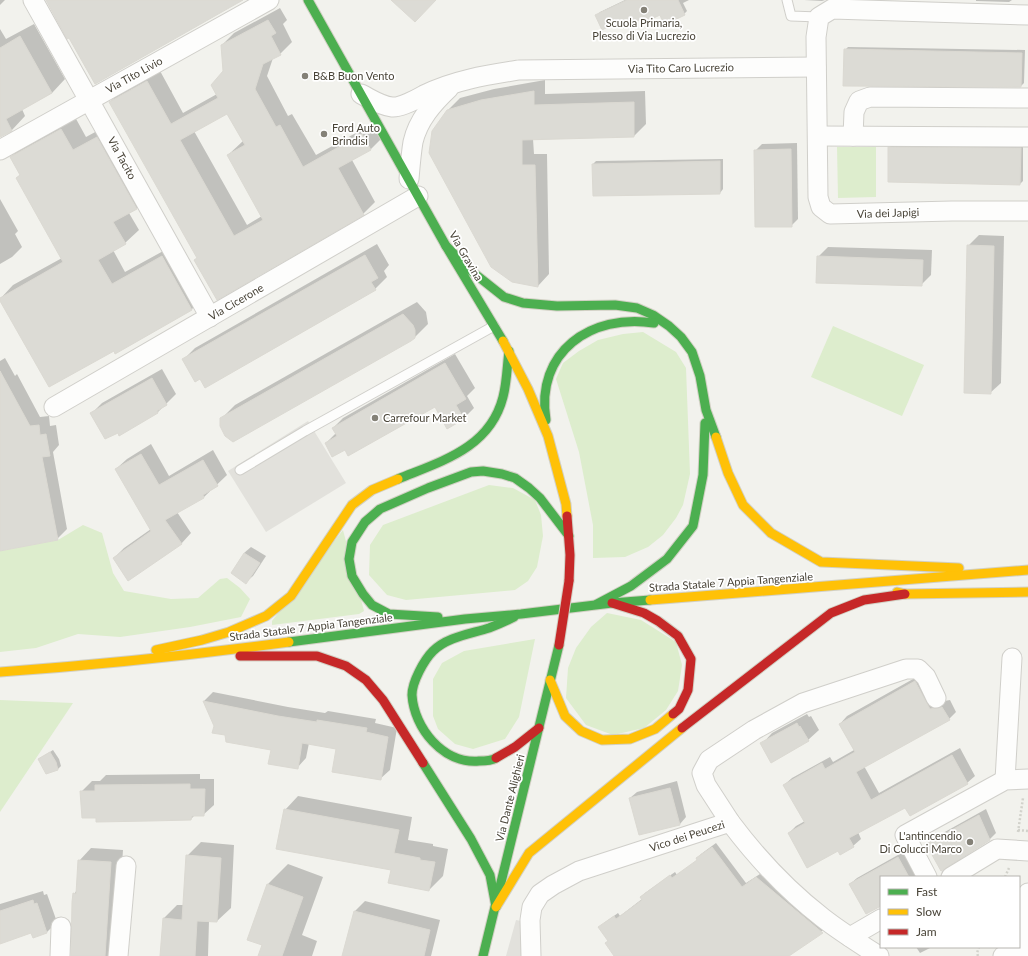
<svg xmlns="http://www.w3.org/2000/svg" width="1028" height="956" viewBox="0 0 1028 956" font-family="Lato,sans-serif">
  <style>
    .green { fill: #ddedcd }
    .parking { fill: #e2e1dc }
    .shadow { fill: #0003; fill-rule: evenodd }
    .building { fill: #dcdbd5; stroke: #dbd9d2; fill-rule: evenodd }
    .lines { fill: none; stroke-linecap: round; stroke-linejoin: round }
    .lane-casing { stroke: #d0cfca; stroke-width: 11 }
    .street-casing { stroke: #d0cfca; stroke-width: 21 }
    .fast-casing { stroke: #d2d0c4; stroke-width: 11 }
    .slow-casing { stroke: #d2d0c4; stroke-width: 11 }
    .jam-casing { stroke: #d2d0c4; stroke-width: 11 }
    .path { stroke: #d2d2cb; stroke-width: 2.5; stroke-dasharray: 2 2; stroke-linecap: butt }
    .lane { stroke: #fdfdfc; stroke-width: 9 }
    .street { stroke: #fdfdfc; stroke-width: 19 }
    .fast { stroke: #4caf50; stroke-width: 9 }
    .slow { stroke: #ffc107; stroke-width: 9 }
    .jam { stroke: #c62828; stroke-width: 9 }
    .jam-bridge-casing { stroke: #d2d0c4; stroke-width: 11; stroke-linecap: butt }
    .jam-bridge { stroke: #c62828; stroke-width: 9 }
    .poi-dot { fill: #848177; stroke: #fff; stroke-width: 1.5 }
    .labels { text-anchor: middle; stroke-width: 3.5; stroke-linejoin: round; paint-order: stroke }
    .poi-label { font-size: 11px; fill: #494438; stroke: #fff; text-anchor: start }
    .street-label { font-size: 11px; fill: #494438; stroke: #fff }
  </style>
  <rect width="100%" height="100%" fill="#f2f2ed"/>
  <!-- green -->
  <g class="green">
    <path d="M837,147H876V197L838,198Z"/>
    <path d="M833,326L924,365L902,416L811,377Z"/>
    <path d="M643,332L676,352L686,368L690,474L683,505L676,518L663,535L648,547L625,557L593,558V525L579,452L556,379L563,363L579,351L598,340L623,334Z"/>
    <path d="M489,485L513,488L535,500L541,515L543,536L537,567L528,581L515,590L406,600L387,595L369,575L370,545L383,525Z"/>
    <path d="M83,525L102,533L113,573L124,591L171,599L198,598L220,579L227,578L240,588L250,599L241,617L190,627L120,637L78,634L36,648L0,652V551L58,540Z"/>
    <path d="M343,530L364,611L359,614L272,625V621Z"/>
    <path d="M607,613L641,620L676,642L682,665L678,691L666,710L644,728L613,735L586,725L566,698L568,668L576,648L591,627Z"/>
    <path d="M535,639L519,717L505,739L473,749L455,744L438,729L433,716V679L442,663L464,651Z"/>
    <path d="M0,700L73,703L0,812Z"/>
  </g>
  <!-- parking -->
  <g class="parking">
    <path d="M308,421L346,483L266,532L228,471Z"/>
    <path d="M516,920L526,922L524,956H506Z"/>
  </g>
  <!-- shadow -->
  <g class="shadow">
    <path d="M0,0H5L0,5Z"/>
    <path d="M625,0H689L683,3L687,11L684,14H660L642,18L620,20L597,15L600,12Z"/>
    <path d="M804,0H825L822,1Z"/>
    <path d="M976,0H1012L1009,2L976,1Z"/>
    <path d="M280,8L287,20L283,24L292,42L280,54L273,58L267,76L288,116L292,114L316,155L374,123L383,137L371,149L352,160L375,202L363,214L198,258L110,102L122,90L159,69L183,113L217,94L224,71L222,45L234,33ZM228,112L243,141L228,155L262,216L247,225L194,131Z"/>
    <path d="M34,24L65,79L52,93L22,109L25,116L12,130L0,135V29L6,39Z"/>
    <path d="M848,47L1025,50L1024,83L1021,86L844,85L845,50Z"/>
    <path d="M545,80V94L645,91L646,124L634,136L533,139L534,154H547L549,274L538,286L448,110L460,98L494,89Z"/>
    <path d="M75,117L86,137L110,124L150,195L137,208L129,213L139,230L125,243L113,250L125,272L176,244L205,296L192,309L114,350L0,299L13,285L62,258L17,178L21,174L11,157L25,144Z"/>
    <path d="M797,143L798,219L791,226L755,151L762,144Z"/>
    <path d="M892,145H1023V181L1020,184L889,148Z"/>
    <path d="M723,159V189L720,193L594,195L593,164L596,161Z"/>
    <path d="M0,199L18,231L15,234L22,247L12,257L0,264Z"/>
    <path d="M979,235L1004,236L1001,383L990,393L968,246Z"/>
    <path d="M377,244L389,265L384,271L387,277L375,289L201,378L183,360L195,348Z"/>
    <path d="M828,247L932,250L931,275L921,285L818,257Z"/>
    <path d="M417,302L426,312L428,324L415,337L221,419L235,405Z"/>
    <path d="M455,354L475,388L467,396L474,408L464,418L448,427L435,406L345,448L326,443L336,433L333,428L343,418Z"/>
    <path d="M5,358L15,376L17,374L40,417L49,416L50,426L56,425L59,445L53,452L67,529L57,539L0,550V361Z"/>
    <path d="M162,369L176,394L157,413H92L102,403Z"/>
    <path d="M151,444L169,476L213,450L227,475L204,497L177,512L191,533L181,544L114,558L124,548L151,529L116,469L127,459Z"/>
    <path d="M251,547L266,556L253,576L246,582L244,553Z"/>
    <path d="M922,674L938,702L950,700L956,712L949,719L864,766L879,793L960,748L975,776L967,783L905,806L858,832L861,839L853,846L838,850L789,833L796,826L805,821L784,785L792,778L830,757L833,762L854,750L840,724L847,716Z"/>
    <path d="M213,692L288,707L325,713L328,711L376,719L375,723L397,728L390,770L380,779L338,748L309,743L306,758L297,768L272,750L226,735L215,726L204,701Z"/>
    <path d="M807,714L809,717L811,716L819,730L808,740L762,744L772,733Z"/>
    <path d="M53,750L59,759L61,766L58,769L39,759Z"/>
    <path d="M200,774V779H214V805L203,815H195L191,819L97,817L81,792L92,781H100L106,775Z"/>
    <path d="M677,781L686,817L680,824L630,798L637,792Z"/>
    <path d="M298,796L412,817L408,840L433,844V846L448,849L443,876L429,890L285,810Z"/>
    <path d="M986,809L996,833L989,840L927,844L934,838Z"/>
    <path d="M201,842L234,845L231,908L217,921H209L208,956H161L164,918L177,905H184L187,856Z"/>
    <path d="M716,843L746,883L760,874L826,928L788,956H615L604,923L618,913L620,916L642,899L641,897L645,893L675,872L677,875L698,860L697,858L701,854Z"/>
    <path d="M91,848L123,850L116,956H72L74,894L77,890L79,861Z"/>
    <path d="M905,851L920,877H881V905L850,884L857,878Z"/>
    <path d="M288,864L323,877L302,935L317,941L312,956H259L263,945L248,939L268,884Z"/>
    <path d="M43,891L44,895L47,894L57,922L47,932H32L0,943V904Z"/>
    <path d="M365,901L440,920L431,956H343L355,911Z"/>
    <path d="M916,947H932L920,953Z"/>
  </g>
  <!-- building -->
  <g class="building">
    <path d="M46,0H243L95,84L69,38L67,39Z"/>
    <path d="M391,0H436L415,22Z"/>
    <path d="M627,0H678L685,15L664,25L660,15L643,23L641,19L623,28L619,21L602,30L595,15Z"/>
    <path d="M268,20L276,33L271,36L281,55L263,64L255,89L276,127L280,125L303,167L362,134L371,150L338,168L364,215L217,300L194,260L197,258L109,102L147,81L171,124L218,98L211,85L223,71L221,45ZM227,114L245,145L227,155L263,220L234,236L180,140Z"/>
    <path d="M20,36L52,93L6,119L12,131L0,137V48Z"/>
    <path d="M844,49L1022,53L1021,87L843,86Z"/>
    <path d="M534,91V105L634,102V137L522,140V165H535L538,287L512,282L491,267L429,153L432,131L447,110L481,100Z"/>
    <path d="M61,129L73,150L97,137L137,209L113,222L126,244L98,260L112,284L162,256L192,310L115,354L114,351L49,387L0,301V298L63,262L16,178L20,175L10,157Z"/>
    <path d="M888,147L1021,148L1020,185L888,182Z"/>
    <path d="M791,149L792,227H755L754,150Z"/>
    <path d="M720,161V194L593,196L592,164Z"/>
    <path d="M967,245L994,246L991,394L964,393Z"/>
    <path d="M365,255L378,278L371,282L376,290L205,388L200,379L195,382L182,359Z"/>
    <path d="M817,256L923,260L922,286L816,283Z"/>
    <path d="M403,314L413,325L415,330V338L411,341L233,442L225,436L220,426V418Z"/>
    <path d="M445,363L466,399L456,405L464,419L447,429L435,407L348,456L345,450L332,457L325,443L337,436L332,428Z"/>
    <path d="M0,371L30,426L39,425L40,435L46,434L50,456L42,457L58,540L0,551Z"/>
    <path d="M152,378L167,405L157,411L158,413L119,436L118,433L105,439L90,413Z"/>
    <path d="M141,454L159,485L203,460L218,486L203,495L204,498L165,520L182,544L128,581L113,558L151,531L115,469Z"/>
    <path d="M244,553L260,563L246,584L231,573Z"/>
    <path d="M915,681L930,709L942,707L950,720L856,772L871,800L952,755L968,784L910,816L905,808L849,838L854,847L840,855L838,851L807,868L788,833L805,823L783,785L822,763L825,769L855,752L839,724Z"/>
    <path d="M203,701L278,716L317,722V720L367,728L366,732L388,737L381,780L332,772L336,749L302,743L298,769L268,764L271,750L226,742L225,735L212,733L214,726Z"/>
    <path d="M797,723L799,727L800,726L809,741L771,763L760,743Z"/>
    <path d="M50,752L56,762L58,770L46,774L38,759Z"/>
    <path d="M190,784V789H205L204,816H192L191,820L149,821L96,822V818H82L80,791H95V785Z"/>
    <path d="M670,788L680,825L639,835L629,798Z"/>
    <path d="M284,809L399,830L394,853L420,858V860L435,862L429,891L388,883L391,870L276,849Z"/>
    <path d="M979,815L990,840L941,871L926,844Z"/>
    <path d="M712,847L742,887L756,877L823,933L789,956H614L605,943L608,941L598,927L614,916L616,919L642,900L640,897L670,875L672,878L697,860L696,858Z"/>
    <path d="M186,855L221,858L217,922L197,921L195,956H160L163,918L182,920Z"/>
    <path d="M898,857L909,877H881V906L866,914L849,884Z"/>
    <path d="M78,860L111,862L105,956H71L72,902L73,893L76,894Z"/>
    <path d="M267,884L303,897L282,956H258L262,945L247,940Z"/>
    <path d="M33,900L34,904L37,903L47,933L33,938L31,933L0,944V911Z"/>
    <path d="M354,911L430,930L424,956H342Z"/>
  </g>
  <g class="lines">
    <defs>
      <g id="lane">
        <path d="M787,0L791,16L819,17"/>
        <path d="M240,470L305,431L494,326"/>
      </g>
      <g id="street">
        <path d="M33,0L210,317"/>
        <path d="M1028,15L832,9L819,17L816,37L818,197L821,207L830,214L952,211H1028"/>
        <path d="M361,94C371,99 381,106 392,107C400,108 417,99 424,95C454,80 487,75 519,70L816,67"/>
        <path d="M818,136L1028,137"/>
        <path d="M853,136L854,112L859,101L870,97L1028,98"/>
        <path d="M0,150L269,0"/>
        <path d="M409,179C410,167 411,154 413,142C418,120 433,103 449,88"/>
        <path d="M54,407L418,196"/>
        <path d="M1005,780L1012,658"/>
        <path d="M730,822L706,785L702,773L709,760L754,730L803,703L906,669H918L926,677L936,698"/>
        <path d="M927,877L905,835L1005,780L1028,779"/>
        <path d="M951,877L997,849L1028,851"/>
        <path d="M850,937L881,919"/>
        <path d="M60,956L61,927"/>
        <path d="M118,956L126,866"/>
        <path d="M531,956L530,920L532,907L540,894L553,885L579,871L730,822C757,858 788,891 823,918C841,932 860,944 879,956"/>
        <path d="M1003,956L1021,949"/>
        <path d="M1020,956L1028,893"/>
      </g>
      <g id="fast">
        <path d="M308,0L446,246L503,341"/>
        <path d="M446,246L470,270L504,297L523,303L557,306L615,305L637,308L653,315L669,326L681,337L692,352L700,376L706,410L716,437"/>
        <path d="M546,420C535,352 591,313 654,323"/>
        <path d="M398,479C442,461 490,448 503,397C507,382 507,366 509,351"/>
        <path d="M597,604L631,586L667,559L693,526L703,475L705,423"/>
        <path d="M438,617L389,614L372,605L363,594L352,576L349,559L352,542L365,522L380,509L428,488L471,472L483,471L502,474L515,478L529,488L540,498L569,536"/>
        <path d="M289,642L465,619L521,614L612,603L650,600"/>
        <path d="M496,758C491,761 485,761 479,761C443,764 414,728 412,695C412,682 424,660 433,651C447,637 470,634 489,628C497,625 506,621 514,617"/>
        <path d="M423,763L471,839L490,875L496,907"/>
        <path d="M483,956L559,645"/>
      </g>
      <g id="slow">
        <path d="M503,341L528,389L548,436L566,504L567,516"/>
        <path d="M716,437L728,473L743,505L771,533L821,562L959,568"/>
        <path d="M897,592L905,594L1028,592"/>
        <path d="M650,600L1028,570"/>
        <path d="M156,650L202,640L229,632L266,616L291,596L352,505L372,490L398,479"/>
        <path d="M0,672C97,665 193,655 289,642"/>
        <path d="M550,680L565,716L581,731L602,740L630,739L655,729L673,714"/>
        <path d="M496,907L529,853L682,728"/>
      </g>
      <g id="jam">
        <path d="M567,516L570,555L569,581"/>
        <path d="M612,603L644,613L658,621L678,636L691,659L688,690L679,709L673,714"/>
        <path d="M240,656H317L346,666L366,680L383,700L423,763"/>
        <path d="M682,728L831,613L864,600L905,594"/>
        <path d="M496,758L515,747L539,728"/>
      </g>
    </defs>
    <!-- lane casing -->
    <use href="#lane" class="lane-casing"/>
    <!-- street casing -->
    <use href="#street" class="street-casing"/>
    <!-- fast casing -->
    <use href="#fast" class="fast-casing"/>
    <!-- slow casing -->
    <use href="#slow" class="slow-casing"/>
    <!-- jam casing -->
    <use href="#jam" class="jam-casing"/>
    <!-- path -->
    <g class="path">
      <path d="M1018,830L1028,831"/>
      <path d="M1018,832L1023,798"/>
      <path d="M1005,877L1009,868"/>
      <path d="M978,956L977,953L979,947"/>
    </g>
    <!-- lane -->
    <use href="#lane" class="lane"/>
    <!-- street -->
    <use href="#street" class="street"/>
    <!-- fast -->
    <use href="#fast" class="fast"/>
    <!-- slow -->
    <use href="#slow" class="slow"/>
    <!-- jam -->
    <use href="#jam" class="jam"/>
    <defs>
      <path id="jam-bridge" d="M559,645L569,581"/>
    </defs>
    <!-- jam-bridge casing -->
    <use href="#jam-bridge" class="jam-bridge-casing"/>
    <!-- jam-bridge -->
    <use href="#jam-bridge" class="jam-bridge"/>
  </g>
  <!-- markers -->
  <g class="poi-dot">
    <circle cx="644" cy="10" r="4"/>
    <circle cx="305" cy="76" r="4"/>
    <circle cx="324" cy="134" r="4"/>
    <circle cx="375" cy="418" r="4"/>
    <circle cx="970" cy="842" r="4"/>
  </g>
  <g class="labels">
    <!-- poi labels -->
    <g class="poi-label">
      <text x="644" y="27" text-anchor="middle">Scuola Primaria,<tspan x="644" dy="13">Plesso di Via Lucrezio</tspan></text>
      <text x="313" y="80">B&amp;B Buon Vento</text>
      <text x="332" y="132">Ford Auto<tspan x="332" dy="13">Brindisi</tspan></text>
      <text x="383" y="422">Carrefour Market</text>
      <text x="962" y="840" text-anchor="end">L'antincendio<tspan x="962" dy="13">Di Colucci Marco</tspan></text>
    </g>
    <!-- street labels -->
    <g class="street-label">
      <text transform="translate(681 68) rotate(-1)" y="4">Via Tito Caro Lucrezio</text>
      <text transform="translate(134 75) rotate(-29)" y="4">Via Tito Livio</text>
      <text transform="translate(122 158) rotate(61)" y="4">Via Tacito</text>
      <text transform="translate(888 213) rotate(-2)" y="4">Via dei Japigi</text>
      <text transform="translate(466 256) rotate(60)" y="4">Via Gravina</text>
      <text transform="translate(236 302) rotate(-30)" y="4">Via Cicerone</text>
      <text transform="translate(731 582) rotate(-4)" y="4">Strada Statale 7 Appia Tangenziale</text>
      <text transform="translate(311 627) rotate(-7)" y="4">Strada Statale 7 Appia Tangenziale</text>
      <text transform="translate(510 798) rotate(-76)" y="4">Via Dante Alighieri</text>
      <text transform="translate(687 836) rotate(-18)" y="4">Vico dei Peucezi</text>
    </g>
  </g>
  <!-- legend -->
  <rect x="880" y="876" width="140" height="72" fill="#ffffff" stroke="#b6b4af"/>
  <rect x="888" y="889" width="20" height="6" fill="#4caf50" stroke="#b6b4af"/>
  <text x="916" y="896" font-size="12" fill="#494438">Fast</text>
  <rect x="888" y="909" width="20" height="6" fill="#ffc107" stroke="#b6b4af"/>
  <text x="916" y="916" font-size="12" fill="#494438">Slow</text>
  <rect x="888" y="929" width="20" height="6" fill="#c62828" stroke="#b6b4af"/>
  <text x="916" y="936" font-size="12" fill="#494438">Jam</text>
</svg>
